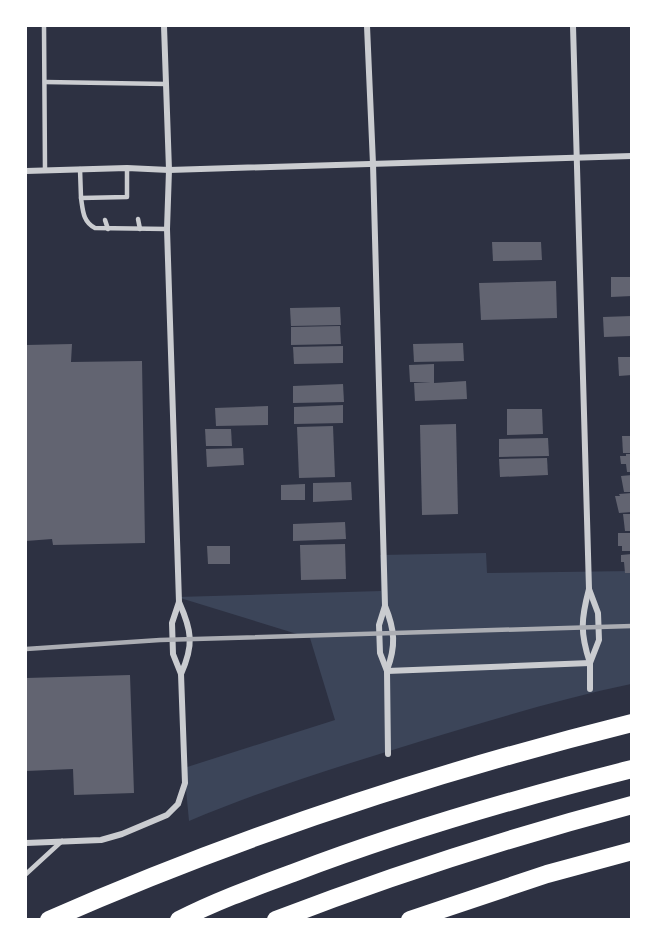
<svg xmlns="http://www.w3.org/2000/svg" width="657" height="945" viewBox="0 0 657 945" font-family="'Sofia Sans Condensed',sans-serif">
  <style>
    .green { fill: #3c4559 }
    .building { fill: #626471 }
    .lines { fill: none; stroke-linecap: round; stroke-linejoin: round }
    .service { stroke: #caccd0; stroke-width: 4.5 }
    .minor { stroke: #caccd0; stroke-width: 6 }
    .motorway { stroke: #fff; stroke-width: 18 }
    .rail { stroke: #abadb3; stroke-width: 4.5 }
  </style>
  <rect width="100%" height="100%" fill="#2d3142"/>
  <!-- green -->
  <path class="green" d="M486,553L487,573L631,571V684C563,698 495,719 428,739C347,764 267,788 189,821L184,768L335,720L310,638L177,597L381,591L380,555Z"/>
  <!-- building -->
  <g class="building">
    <path d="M492,242H541L542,260L493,261Z"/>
    <path d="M611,277H632V296L611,297Z"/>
    <path d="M556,281L557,318L481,320L479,283Z"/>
    <path d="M340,307L341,325L291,326L290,308Z"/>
    <path d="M632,316V336L604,337L603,317Z"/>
    <path d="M340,326L341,344L291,345V327Z"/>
    <path d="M463,343L464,361L414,362L413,344Z"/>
    <path d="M72,344L71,362L142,361L145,543L53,545L52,539L26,541V345Z"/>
    <path d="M343,346V363L294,364L293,347Z"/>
    <path d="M618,357H632V375L619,376Z"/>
    <path d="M434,364V383L466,381L467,399L415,401L414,383L431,382H410L409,365Z"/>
    <path d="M343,384L344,402L293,403V386Z"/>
    <path d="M343,405V423L294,424V407Z"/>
    <path d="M268,406V425L216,426L215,408Z"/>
    <path d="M507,409H542L543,434L507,435Z"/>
    <path d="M456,424L458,514L422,515L420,425Z"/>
    <path d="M333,426L335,477L299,478L297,427Z"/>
    <path d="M205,429H231L232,446H206Z"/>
    <path d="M622,436H632V453H623Z"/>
    <path d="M548,438L549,456L499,457V439Z"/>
    <path d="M243,448L244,465L207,467L206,449Z"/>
    <path d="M626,454H632V472H627L626,464H621L620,456H626Z"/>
    <path d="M547,458L548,475L500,477L499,459Z"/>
    <path d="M632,475V492H624L621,476Z"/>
    <path d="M351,482L352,500L313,502V483Z"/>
    <path d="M305,484V500H281V485Z"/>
    <path d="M632,493V512L619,513L615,496H620L619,494Z"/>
    <path d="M623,514H632V531H625Z"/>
    <path d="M345,522L346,539L293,541V524Z"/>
    <path d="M618,533H632V551H622V546H618Z"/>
    <path d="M345,544L346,579L301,580L300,545Z"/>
    <path d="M207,546H230V564H208Z"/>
    <path d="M632,554V573H625L624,562H621V555Z"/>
    <path d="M130,675L134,793L74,795L73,769L26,771V678Z"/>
  </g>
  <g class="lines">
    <!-- service -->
    <g class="service">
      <path d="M44,26L45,170"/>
      <path d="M45,82L166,84"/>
      <path d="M80,169L81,198L127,197V168"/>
      <path d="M81,198C83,211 83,222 95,228L167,229"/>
      <path d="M138,219L140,229"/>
      <path d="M105,220L108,229"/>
      <path d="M26,874L62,841"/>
    </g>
    <!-- minor -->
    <g class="minor">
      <path d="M367,26L373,164L385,606L379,625L380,653L387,671L388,754"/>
      <path d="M573,26L589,589C581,619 580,633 590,663"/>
      <path d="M26,171L127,168L169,170L632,156"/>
      <path d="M589,589L598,613L599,640L590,663V689"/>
      <path d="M179,602C192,631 194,645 181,674"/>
      <path d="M385,606C395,630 396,646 387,670"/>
      <path d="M387,671L590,663"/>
      <path d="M26,843L101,840L122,834L167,815L178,804L185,783L181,674L173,654L172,623L179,602L167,229L169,170L164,26"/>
    </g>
    <!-- motorway -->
    <g class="motorway">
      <path d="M49,920C237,837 432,773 632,723"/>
      <path d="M179,920C216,901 255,887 293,873C403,831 517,798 632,769"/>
      <path d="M276,920C393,875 511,837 632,805"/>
      <path d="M410,920L547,874L632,851"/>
    </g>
    <!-- rail -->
    <path class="rail" d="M26,649L160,640L632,626"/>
  </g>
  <!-- border -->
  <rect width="657" height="945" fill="none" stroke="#ffffff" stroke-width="54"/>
</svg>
